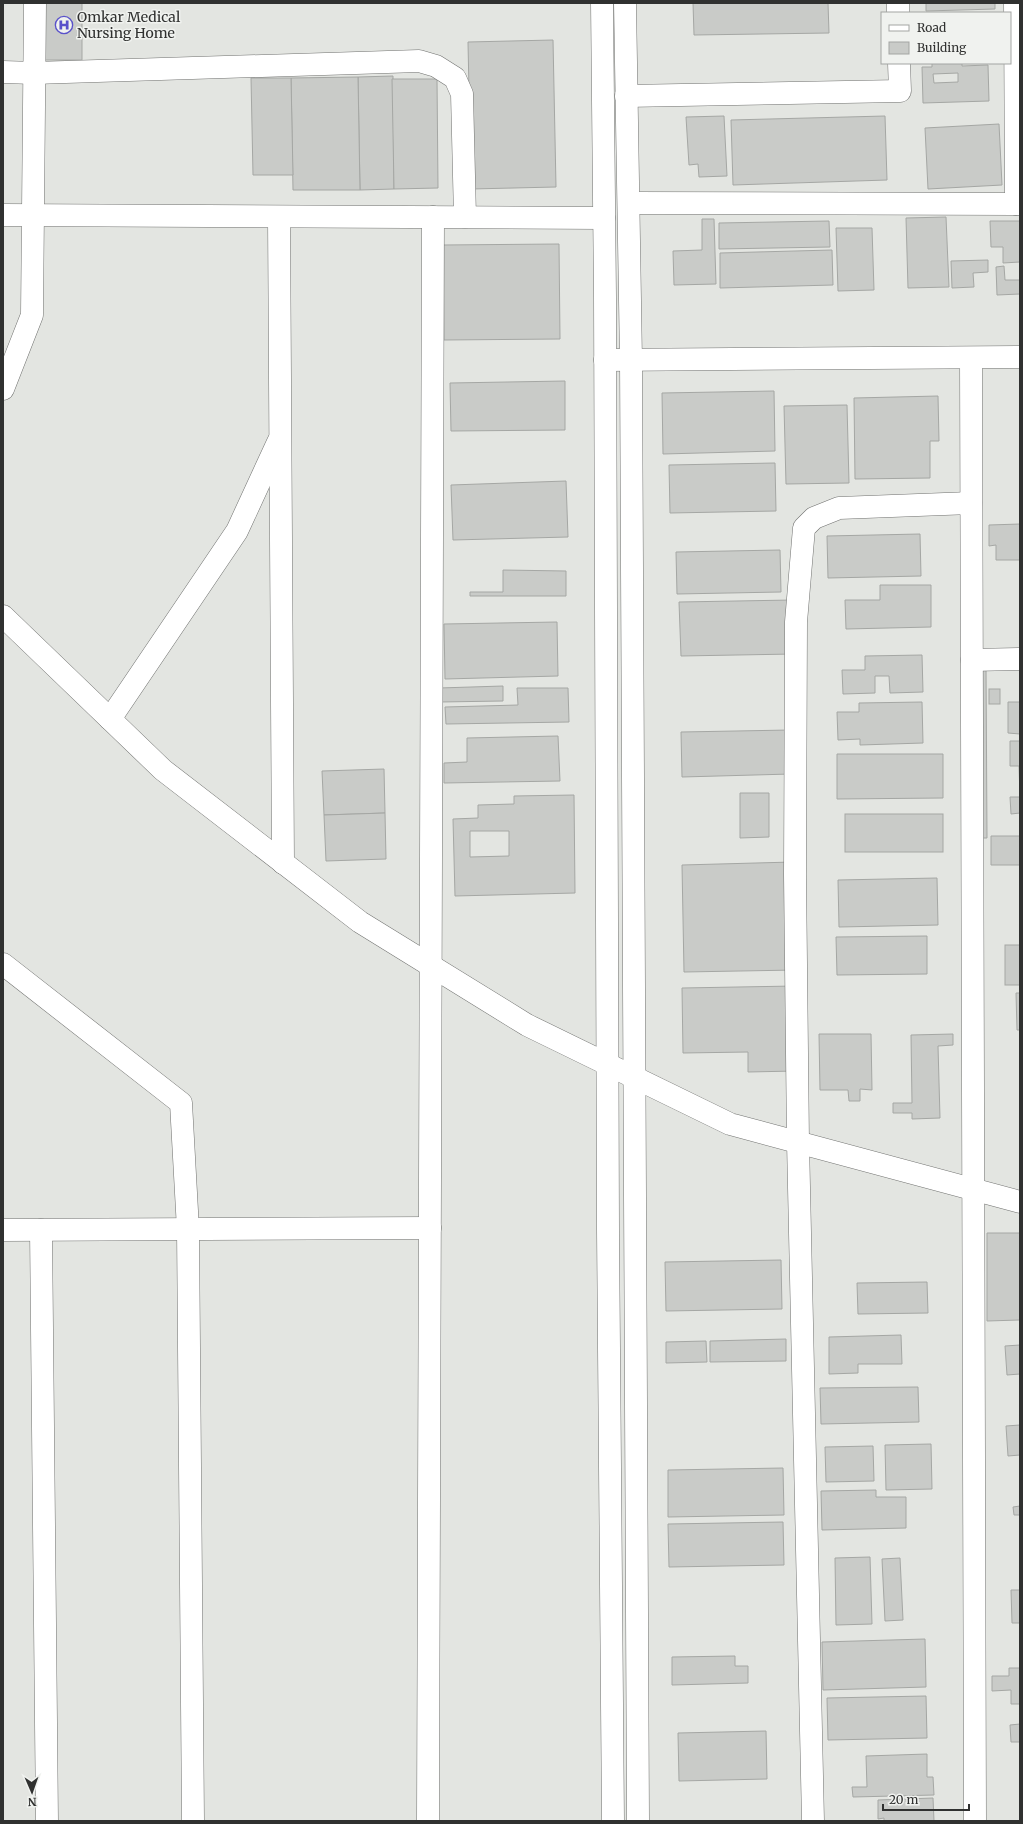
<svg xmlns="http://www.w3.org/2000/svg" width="1023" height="1824" viewBox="0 0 1023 1824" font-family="Merriweather,serif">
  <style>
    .building { fill: #c9cbc8; stroke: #a5a7a4; fill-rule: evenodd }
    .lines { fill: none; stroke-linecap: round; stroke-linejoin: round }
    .minor-casing { stroke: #717270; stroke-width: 23 }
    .tertiary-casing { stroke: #717270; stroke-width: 23 }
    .minor { stroke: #fff; stroke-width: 22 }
    .tertiary { stroke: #fff; stroke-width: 22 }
    .labels { text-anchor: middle; stroke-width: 3; stroke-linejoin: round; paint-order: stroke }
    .poi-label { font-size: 14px; fill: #303130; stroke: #f0f2ef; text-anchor: start }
  </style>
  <rect width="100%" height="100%" fill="#e3e5e1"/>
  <!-- building -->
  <g class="building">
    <path d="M44,3H82V60H45Z"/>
    <path d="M693,3H828L829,33L694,35Z"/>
    <path d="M926,3H995V9L926,11Z"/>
    <path d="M553,40L556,187L471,189L468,42Z"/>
    <path d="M932,63H962V66L988,65L989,101L923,103L922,67H932ZM958,73V82L934,83L933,74Z"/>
    <path d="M393,76L394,189L360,190L358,77Z"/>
    <path d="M358,77L360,190H293L291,78Z"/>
    <path d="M251,78H291L293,175H253Z"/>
    <path d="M392,79H437L438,188L394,189Z"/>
    <path d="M724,116L727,176L699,177L698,164L689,165L686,117Z"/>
    <path d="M885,116L887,180L733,185L731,120Z"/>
    <path d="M999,124L1002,185L928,189L925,128Z"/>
    <path d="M946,217L949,287L908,288L906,218Z"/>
    <path d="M702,219H714L716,284L674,285L673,251L702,250Z"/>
    <path d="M829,221L830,247L719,249V223Z"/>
    <path d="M990,221H1020V262L1003,263V247H991Z"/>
    <path d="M836,228H872L874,290L838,291Z"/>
    <path d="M559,244L560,339L444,340L443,245Z"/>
    <path d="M832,250L833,285L720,288V253Z"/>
    <path d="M988,260V272L973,273L974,287L952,288L951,261Z"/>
    <path d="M1004,266L1005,280H1020V294L997,295L996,267Z"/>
    <path d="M565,381V430L451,431L450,383Z"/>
    <path d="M774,391L775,451L663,454L662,393Z"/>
    <path d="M938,396L939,441H930V478L855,479L854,398Z"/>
    <path d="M847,405L849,483L786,484L784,406Z"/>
    <path d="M775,463L776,511L670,513L669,465Z"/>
    <path d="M566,481L568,537L453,540L451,485Z"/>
    <path d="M1020,524V560H996V545L989,546V525Z"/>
    <path d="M920,534L921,576L828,578L827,536Z"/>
    <path d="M780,550L781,592L677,594L676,552Z"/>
    <path d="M503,570L566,571V596H470V592H503Z"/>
    <path d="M880,585H931V627L846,629L845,600H880Z"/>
    <path d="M793,600L794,654L681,656L679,602Z"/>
    <path d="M557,622L558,676L445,679L444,624Z"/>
    <path d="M922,655L923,692L890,693L889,676H875V693L843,694L842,670H865V656Z"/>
    <path d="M974,664H986L987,838H975Z"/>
    <path d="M503,686V701L440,702L439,688Z"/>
    <path d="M517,688H568L569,722L446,724L445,707L518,705Z"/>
    <rect x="989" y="689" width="11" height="15"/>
    <path d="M922,702L923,743L860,745V739L838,740L837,712H859V703Z"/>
    <path d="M1008,702H1020V734L1008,733Z"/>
    <path d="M790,730L791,774L682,777L681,732Z"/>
    <path d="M558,736L560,781L444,783V763L467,762V738Z"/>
    <path d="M1010,741H1020V813L1011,814L1010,797H1020L1019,766H1010Z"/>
    <path d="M837,754H943V798L837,799Z"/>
    <path d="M384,769L385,813L324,815L322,771Z"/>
    <path d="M740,793H769V837L740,838Z"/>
    <path d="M574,795L575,893L455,896L453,819L478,818V805L514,804V796ZM470,831H509V856L470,857Z"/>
    <path d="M385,813L386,859L326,861L324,815Z"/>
    <rect x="845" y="814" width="98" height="38"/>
    <path d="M1020,829V865H991V836H1020Z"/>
    <path d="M793,862L796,970L684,972L682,865Z"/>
    <path d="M937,878L938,925L839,927L838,880Z"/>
    <path d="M927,936V974L837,975L836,937Z"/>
    <rect x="1005" y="945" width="15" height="40"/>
    <path d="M795,986L796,1071L748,1072V1052L683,1053L682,988Z"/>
    <path d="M1016,993H1020V1030H1017Z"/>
    <path d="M819,1034H871L872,1090L860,1089V1101H849L848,1090H820Z"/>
    <path d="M953,1034V1045L938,1046L940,1118L912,1119V1113H893V1103H912L911,1035Z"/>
    <path d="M987,1233H1020V1320L987,1321Z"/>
    <path d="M781,1260L782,1309L666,1311L665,1262Z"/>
    <path d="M927,1282L928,1313L858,1314L857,1283Z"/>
    <path d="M901,1335L902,1364H858V1373L829,1374V1337Z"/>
    <path d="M786,1339V1361L710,1362V1341Z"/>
    <path d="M706,1341L707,1362L666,1363V1342Z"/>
    <path d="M1020,1345V1374L1007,1375L1005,1346Z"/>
    <path d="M918,1387L919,1422L821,1424L820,1388Z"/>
    <path d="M1020,1425V1455L1008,1456L1006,1426Z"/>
    <path d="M931,1444L932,1489L886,1490L885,1445Z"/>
    <path d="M873,1446L874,1481L826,1482L825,1447Z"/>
    <path d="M783,1468L784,1515L668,1517V1470Z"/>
    <path d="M876,1490V1497H906V1528L822,1530L821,1491Z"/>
    <path d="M1020,1506V1515H1014L1013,1507Z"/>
    <path d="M783,1522L784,1565L669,1567L668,1524Z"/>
    <path d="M870,1557L872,1624L836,1625L835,1558Z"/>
    <path d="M900,1558L903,1620L885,1621L882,1559Z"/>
    <path d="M1011,1590H1020V1623H1012Z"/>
    <path d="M925,1639L926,1687L823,1690L822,1642Z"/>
    <path d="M735,1656V1666H748V1683L672,1685V1657Z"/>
    <path d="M1009,1668H1020V1704H1011V1690L992,1691V1676H1009Z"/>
    <path d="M926,1696L927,1738L828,1740L827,1698Z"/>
    <path d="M1020,1724V1742H1011L1010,1725Z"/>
    <path d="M766,1731L767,1779L679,1781L678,1733Z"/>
    <path d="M927,1754V1777H933L934,1795L853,1797L852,1787H867L866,1756Z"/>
    <path d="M933,1798L934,1821H884V1818L878,1819V1800Z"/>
  </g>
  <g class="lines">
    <defs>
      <g id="minor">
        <path d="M898,3V13"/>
        <path d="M1015,3L1016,204"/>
        <path d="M3,72L34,73L419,61L436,66L455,78L462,94L465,217"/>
        <path d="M626,96L900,91L899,63"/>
        <path d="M629,203L1020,204"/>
        <path d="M3,215L604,218"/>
        <path d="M279,217L283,863"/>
        <path d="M971,358L975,1821"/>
        <path d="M605,360L1020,357"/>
        <path d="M3,389L32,315L35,3"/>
        <path d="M3,616L163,770L360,922L527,1025L730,1124L1020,1202"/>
        <path d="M972,660L1020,659"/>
        <path d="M110,719L237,531L278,442"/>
        <path d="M3,964L181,1103L188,1229L193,1821"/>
        <path d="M3,1230L430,1228"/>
        <path d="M41,1230L47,1821"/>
        <path d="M428,1821L433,217"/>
        <path d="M813,1821L798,1142L795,875L796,622L804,528L814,518L839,508L971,503"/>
      </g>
      <g id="tertiary">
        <path d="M602,3L605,297L608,1230L613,1821"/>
        <path d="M625,3L631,360L638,1821"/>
      </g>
    </defs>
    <!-- minor casing -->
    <use href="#minor" class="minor-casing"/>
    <!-- tertiary casing -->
    <use href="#tertiary" class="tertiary-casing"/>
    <!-- minor -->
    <use href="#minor" class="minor"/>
    <!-- tertiary -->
    <use href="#tertiary" class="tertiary"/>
  </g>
  <!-- icons -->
  <defs>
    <symbol id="hospital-ring" viewBox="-11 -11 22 22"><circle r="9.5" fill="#f0f2ef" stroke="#5a52ca" stroke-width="1.5"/><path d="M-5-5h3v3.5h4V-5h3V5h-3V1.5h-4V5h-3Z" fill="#5a52ca"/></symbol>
  </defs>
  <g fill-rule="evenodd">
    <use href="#hospital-ring" x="54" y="15" width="20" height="20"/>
  </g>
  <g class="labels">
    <!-- poi labels -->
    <g class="poi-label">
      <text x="77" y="22">Omkar Medical<tspan x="77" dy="16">Nursing Home</tspan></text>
    </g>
  </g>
  <!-- border -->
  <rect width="1023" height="1824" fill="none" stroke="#303130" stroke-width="8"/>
  <!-- legend -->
  <rect x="881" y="12" width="130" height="52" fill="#f0f2ef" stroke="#a3a5a3"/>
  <rect x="889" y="25" width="20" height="6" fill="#ffffff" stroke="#a3a5a3"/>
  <text x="917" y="32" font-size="12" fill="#303130">Road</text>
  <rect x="889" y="42" width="20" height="12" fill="#c9cbc8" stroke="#a3a5a3"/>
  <text x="917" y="52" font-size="12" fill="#303130">Building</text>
  <!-- north arrow -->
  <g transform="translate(32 1792) rotate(178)" stroke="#f0f2ef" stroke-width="3" paint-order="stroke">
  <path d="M0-3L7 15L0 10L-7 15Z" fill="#303130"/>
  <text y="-6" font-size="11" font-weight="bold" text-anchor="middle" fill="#303130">N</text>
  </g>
  <!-- scale -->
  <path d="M883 1804v6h86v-6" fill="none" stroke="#303130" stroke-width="2"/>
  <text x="889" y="1804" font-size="12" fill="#303130" stroke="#f0f2ef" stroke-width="3" paint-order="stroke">20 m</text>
</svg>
